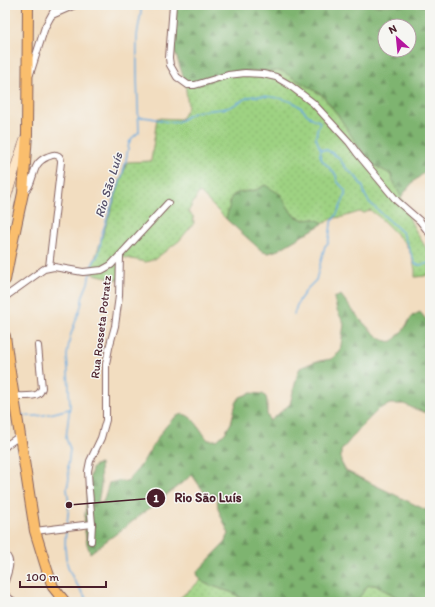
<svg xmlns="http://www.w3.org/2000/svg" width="435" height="607" viewBox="0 0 435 607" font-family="Itim,sans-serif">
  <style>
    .grass { fill: url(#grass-dots); stroke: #747856 }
    .forest { fill: url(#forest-firs); stroke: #646a4e; fill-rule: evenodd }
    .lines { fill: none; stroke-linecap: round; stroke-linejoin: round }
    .stream { stroke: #6cacdf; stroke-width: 1.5 }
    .street-casing { stroke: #85625f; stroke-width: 8 }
    .secondary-casing { stroke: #85625f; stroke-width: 10 }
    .primary-casing { stroke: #85625f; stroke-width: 12 }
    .street { stroke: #fff; stroke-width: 6 }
    .secondary { stroke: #fde5c5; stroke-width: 9 }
    .primary { stroke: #fabe6d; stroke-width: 10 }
    .labels { text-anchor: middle; stroke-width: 3; stroke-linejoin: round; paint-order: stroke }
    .street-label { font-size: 12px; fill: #4a1f2b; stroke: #f6f6f2 }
    .water-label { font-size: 13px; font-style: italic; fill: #56506a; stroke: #f6f6f2 }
    .leader { fill: none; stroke: #4a1f2b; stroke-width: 1.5 }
    .callout-dot { fill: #4a1f2b; stroke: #f6f6f2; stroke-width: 1.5 }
    .mark-label { font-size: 12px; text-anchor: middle; font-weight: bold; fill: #fff }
    .callout-label { font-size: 13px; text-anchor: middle; font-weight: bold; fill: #4a1f2b; stroke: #f6f6f2; stroke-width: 3; stroke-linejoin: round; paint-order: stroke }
  </style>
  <defs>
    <pattern id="grass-dots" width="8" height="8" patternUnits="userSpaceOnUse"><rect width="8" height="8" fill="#9ed282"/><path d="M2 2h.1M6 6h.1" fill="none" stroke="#8ab470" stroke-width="1.8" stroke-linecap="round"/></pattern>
    <pattern id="forest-firs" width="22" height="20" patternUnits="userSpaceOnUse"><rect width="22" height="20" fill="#7eb470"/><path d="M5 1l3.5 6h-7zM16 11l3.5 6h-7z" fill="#69925c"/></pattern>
  </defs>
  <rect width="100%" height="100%" fill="#f6f6f2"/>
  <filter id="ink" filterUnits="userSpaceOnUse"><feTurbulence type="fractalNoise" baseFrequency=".025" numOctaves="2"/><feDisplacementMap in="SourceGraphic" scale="8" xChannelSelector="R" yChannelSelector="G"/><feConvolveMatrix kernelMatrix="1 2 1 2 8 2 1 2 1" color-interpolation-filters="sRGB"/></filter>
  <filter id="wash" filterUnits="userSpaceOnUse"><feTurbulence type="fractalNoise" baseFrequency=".012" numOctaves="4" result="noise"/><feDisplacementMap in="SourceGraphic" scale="16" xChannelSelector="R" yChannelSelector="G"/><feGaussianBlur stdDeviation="0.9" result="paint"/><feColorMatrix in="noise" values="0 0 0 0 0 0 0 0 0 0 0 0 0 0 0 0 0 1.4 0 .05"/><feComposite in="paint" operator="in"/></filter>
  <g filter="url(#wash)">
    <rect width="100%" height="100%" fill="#f2ddc0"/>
    <!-- grass -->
    <g class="grass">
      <path d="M278,70L282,71L322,95L338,115L358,146L372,164L390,174L404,203L411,222L418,235L430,254V273L425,276L415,277V270L412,257L406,244L379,217L370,210L365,213L359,212L343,217L334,218L324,223L315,219L304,220L293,215L287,207L265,185L256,190L237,193L230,202V206L226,219L199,192L188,212L193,216L194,223L179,241L155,259L146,262L122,257L119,280L90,273L127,162L151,161L157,118L181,119L188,107L185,82L235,71Z"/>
      <path d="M201,580L204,583L233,593L247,602H175Z"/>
      <path d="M370,585H375L406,602H356L367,586Z"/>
    </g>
    <!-- forest -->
    <g class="forest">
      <path d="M172,5H430V168L413,182L401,197L390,174L372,164L358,146L338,115L322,95L282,71H235L200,85L185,82L173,46ZM385,26H409V50H385Z"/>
      <path d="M265,185L280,194L293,215L304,220L315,219L324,223L278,250L269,253L263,252L226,219L232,196L237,193L256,190Z"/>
      <path d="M341,295C349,306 374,339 387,341C389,342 391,341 393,341L404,329L412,316L420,312L430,324V414L415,409L404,404H390L379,409L359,429L341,451V462L346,471L430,512V602H406L375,585H370L367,586L356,602H247L233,593L204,583L198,577L197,572L223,545L229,534L218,509L217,497L204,492L192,475L124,528L90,553L87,544L84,525L88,484L92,469L95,465L100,464L101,486L98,503L103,502L109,483L118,481L127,482C131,476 137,471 141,465C148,455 171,408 186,415C195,418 202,433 208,440H217L225,433L231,423L236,403L240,397L251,393L263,394L266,397L267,401V414L270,421L290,404L298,372L300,368L314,362L331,359L340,352L344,324L337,310L334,298Z"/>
    </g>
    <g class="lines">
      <!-- stream -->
      <g class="stream">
        <path d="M138,118C151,114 165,125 177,122C183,120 189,114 196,112C206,110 217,110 227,108C235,106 241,100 249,97C260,94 286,98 296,104C302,107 306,115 312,118C315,120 317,120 320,122L317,130L316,138L319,146L321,149L327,150L338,157L346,168L356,177L363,187L365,195L369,202L403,233L415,264L420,265L430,263"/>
        <path d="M91,269L92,265L99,253L102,233L122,176L126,160L129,143L132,138L139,132C138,101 136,70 137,39C137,27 142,16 141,5"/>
        <path d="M294,314L297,305L300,299L308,288L316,280L323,253L325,246L328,243L329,239L331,224L339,210L345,196V190L337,181L336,175L322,160L320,155L321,149"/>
        <path d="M7,382L11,407"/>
        <path d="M20,414C33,420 56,412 69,409"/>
        <path d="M67,524L69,505L67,488L69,479L68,466L70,449L66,438L70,405L67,355L70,337L81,306L83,295L88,283L90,273"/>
        <path d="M66,528C65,540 64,552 67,563C70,577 81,590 89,602"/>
      </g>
    </g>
  </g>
  <g filter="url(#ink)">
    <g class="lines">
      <defs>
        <g id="street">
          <path d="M173,5L169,58L170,65L177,77L188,85H195L228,75L245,73L263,74L276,77L288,84L313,103L349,142L357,153L397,201L420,221L430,234"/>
          <path d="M52,15L75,5"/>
          <path d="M30,74L45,27L57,5"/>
          <path d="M23,193C25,191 28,188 29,186C35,174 33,163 47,157C50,156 53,154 56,155C60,156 61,158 61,162L49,267"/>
          <path d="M5,297L44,269L54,267L83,272L102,270L111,265L168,203"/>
          <path d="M13,396C19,396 34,397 38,394C41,392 41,390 42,388L38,346"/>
          <path d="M5,447L8,444L20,436"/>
          <path d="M35,531L92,524"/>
          <path d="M91,541L92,524L89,490L88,471L90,461L101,438L106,420V364L109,348L115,326L119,296L120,256"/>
          <path d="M5,554C13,562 8,571 5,581"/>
          <path d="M5,595L14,602"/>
        </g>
        <path id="secondary" d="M5,202L18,159L25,139"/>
        <g id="primary">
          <path d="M5,280L10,254L23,193L27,134L28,5"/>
          <path d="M5,336L9,366L35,531L47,570L53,587L65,602"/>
        </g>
      </defs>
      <!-- street casing -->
      <use href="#street" class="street-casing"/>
      <!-- secondary casing -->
      <use href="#secondary" class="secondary-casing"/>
      <!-- primary casing -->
      <use href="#primary" class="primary-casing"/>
      <!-- street -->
      <use href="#street" class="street"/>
      <!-- secondary -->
      <use href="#secondary" class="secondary"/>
      <!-- primary -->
      <use href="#primary" class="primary"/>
    </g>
  </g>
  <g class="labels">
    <!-- street labels -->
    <g class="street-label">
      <text transform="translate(101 327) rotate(-83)" y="4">Rua Rosseta Potratz</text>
    </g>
    <!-- water labels -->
    <g class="water-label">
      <text transform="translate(108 185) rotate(-73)" y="5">Rio São Luís</text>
    </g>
  </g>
  <!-- callouts -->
  <path class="leader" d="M69 505L156 498"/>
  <g class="callout-dot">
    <circle cx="69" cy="505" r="4"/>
    <circle cx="156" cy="498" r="10"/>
  </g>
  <g class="mark-label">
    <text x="156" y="502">1</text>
  </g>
  <g class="callout-label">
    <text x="208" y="502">Rio São Luís</text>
  </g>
  <!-- margin -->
  <rect width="435" height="607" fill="none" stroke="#f6f6f2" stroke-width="20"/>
  <!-- north arrow -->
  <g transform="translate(397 38) rotate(333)"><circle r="19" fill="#f6f6f2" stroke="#b1a0a2"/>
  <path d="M0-3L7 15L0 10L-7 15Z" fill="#b5179e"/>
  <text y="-6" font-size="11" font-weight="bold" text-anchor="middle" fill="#4a1f2b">N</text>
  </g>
  <!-- scale -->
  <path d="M20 581v6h86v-6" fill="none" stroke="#4a1f2b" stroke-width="2"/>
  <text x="26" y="581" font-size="12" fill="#4a1f2b" stroke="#f6f6f2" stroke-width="3" paint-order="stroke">100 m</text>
</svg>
